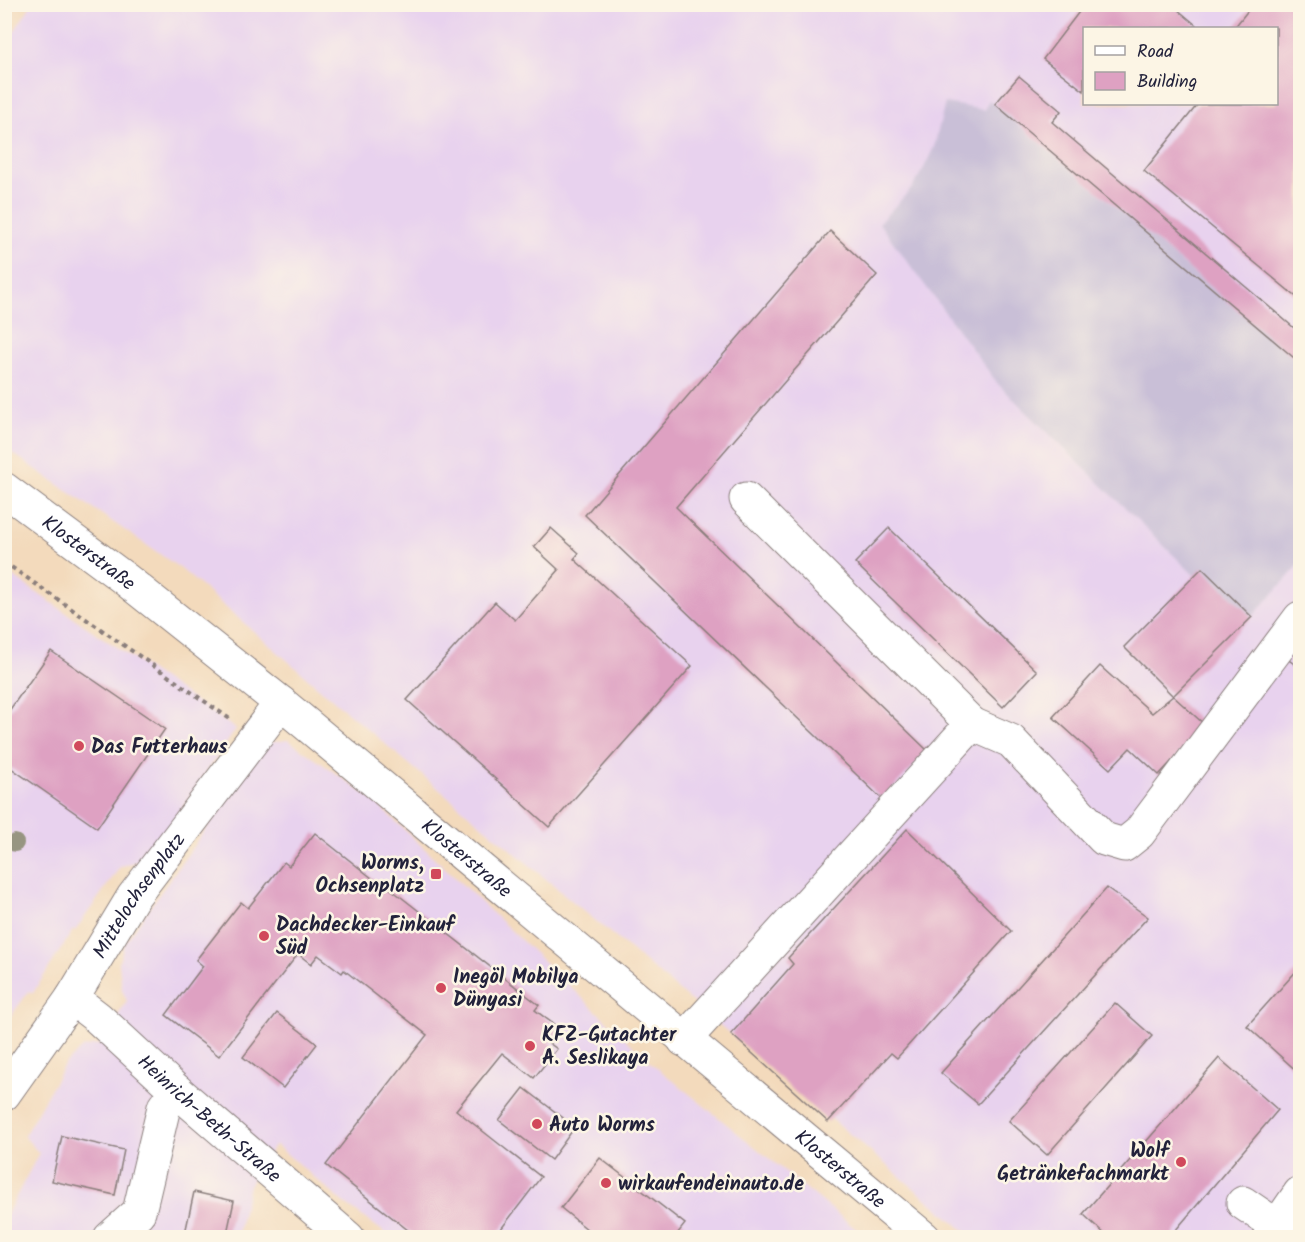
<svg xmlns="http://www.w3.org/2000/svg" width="1305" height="1242" viewBox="0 0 1305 1242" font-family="Kalam,sans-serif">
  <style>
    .built { fill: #e8d2ee; fill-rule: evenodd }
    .industrial { fill: #c9bfd7 }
    .building { fill: #dea1c2 }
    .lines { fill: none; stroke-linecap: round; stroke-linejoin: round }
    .minor-casing { stroke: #8a7e7c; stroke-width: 35 }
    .path { stroke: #8a7e7c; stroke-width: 4; stroke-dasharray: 4.5 4.5; stroke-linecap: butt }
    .minor { stroke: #fff; stroke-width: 33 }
    .tree { fill: #979581 }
    .poi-dot { fill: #d1495b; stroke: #fcf5e5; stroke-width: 2 }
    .labels { text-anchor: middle; stroke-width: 5; stroke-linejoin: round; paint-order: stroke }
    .street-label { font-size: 20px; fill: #22223b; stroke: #fcf5e5 }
    .poi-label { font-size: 20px; font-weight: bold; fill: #22223b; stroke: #fcf5e5; text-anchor: start }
  </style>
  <rect width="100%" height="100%" fill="#fcf5e5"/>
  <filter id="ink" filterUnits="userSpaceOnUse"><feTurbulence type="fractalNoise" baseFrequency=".0167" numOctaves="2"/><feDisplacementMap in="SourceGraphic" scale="12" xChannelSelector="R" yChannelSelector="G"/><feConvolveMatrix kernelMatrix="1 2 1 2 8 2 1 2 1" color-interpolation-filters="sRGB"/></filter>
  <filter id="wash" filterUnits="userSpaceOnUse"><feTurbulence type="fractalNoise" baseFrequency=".008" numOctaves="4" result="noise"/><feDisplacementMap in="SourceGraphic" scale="24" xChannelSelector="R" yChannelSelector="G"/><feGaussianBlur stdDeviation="1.35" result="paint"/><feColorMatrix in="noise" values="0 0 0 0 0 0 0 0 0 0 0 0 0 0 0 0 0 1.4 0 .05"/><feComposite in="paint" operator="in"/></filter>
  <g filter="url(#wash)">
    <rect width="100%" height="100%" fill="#f3dabc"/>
    <!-- built -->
    <g class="built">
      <path d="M32,4L1300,5V1237H972L352,716L180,568L5,448L4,47ZM1084,28H1276V104H1084Z"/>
      <path d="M5,571L236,729L149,857L120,867L75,931L73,930L33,993L29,991L5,1024Z"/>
      <path d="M288,740L372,799L651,1063L866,1237H391L344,1203L275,1144L249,1185L237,1237H5L4,1220L39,1153L24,1136L64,1065L82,1048L100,1044L127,1001L122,990L119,963L124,944L267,743Z"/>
    </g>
    <!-- industrial -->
    <path class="industrial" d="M989,100L1300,363V564L1252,617L1203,568L1195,576L998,384L879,223L912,188L924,168L934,147L945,103L984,110Z"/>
    <g id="blocks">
      <!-- building -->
      <g class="building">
        <path d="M1085,4H1117L1122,9L1126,4H1171L1196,25L1193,28H1084V91L1043,59Z"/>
        <path d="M1253,4H1300V300L1144,171L1198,104H1276V28H1234Z"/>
        <path d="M1019,76L1061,111L1052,122L1300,333V363L995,104Z"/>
        <path d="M830,231L877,275L676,507L928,751L882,799L585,515Z"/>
        <path d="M551,528L579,553L574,559L692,666L549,827L407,700L495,602L515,620L559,570L534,547Z"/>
        <path d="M889,528L1037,671L1003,707L855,563Z"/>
        <path d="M1202,568L1252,617L1173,696L1124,647Z"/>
        <path d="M1300,639V668L1286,658Z"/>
        <path d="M51,651L165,729L97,828L4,763V718Z"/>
        <path d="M1100,666L1152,713L1173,696L1205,725L1159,775L1130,748L1110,769L1053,717Z"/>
        <path d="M907,829L1011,931L897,1058L891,1053L828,1122L731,1034L793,964L788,958Z"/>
        <path d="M315,833L377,882L379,880L401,897L539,1005L535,1010L560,1029L549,1043L557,1049L534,1078L502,1053L456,1110L541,1177L494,1238H418L326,1165L427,1035L344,970L342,973L318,955L311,964L298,954L219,1056L166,1015L203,966L196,960L241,902L248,908L284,862L289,866Z"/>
        <path d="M1107,888L1148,917L978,1104L941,1073Z"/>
        <path d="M1300,967V1074L1247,1026Z"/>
        <path d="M1115,1003L1152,1036L1047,1155L1009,1121Z"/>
        <path d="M277,1013L317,1044L283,1088L243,1057Z"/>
        <path d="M1219,1058L1278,1110L1169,1238H1109L1083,1214Z"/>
        <path d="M524,1088L575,1127L551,1160L499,1120Z"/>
        <path d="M62,1136L124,1150L115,1195L52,1181Z"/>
        <path d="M600,1158L685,1224L674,1238H598L561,1208Z"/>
        <path d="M194,1192L234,1201L226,1238H184Z"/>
      </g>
    </g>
  </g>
  <g filter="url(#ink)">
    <use href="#blocks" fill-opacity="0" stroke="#8a7e7c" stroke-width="1.5"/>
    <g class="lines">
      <defs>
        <g id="minor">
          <path id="s1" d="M4,489L125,579L281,703L924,1238"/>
          <path d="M972,724L1011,741L1104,839L1124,845L1139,833L1300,618"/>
          <path id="s2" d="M72,998L98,1018L177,1091L348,1238"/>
          <path d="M684,1040L972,724L746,499"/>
          <path id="s3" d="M4,1094L72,998L133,897L281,703"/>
          <path d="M1243,1203L1277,1226"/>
          <path d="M110,1238L139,1212L164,1107L177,1091"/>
          <path d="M1269,1238L1300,1193"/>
        </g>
      </defs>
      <!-- minor casing -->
      <use href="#minor" class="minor-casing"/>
      <!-- path -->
      <path class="path" d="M4,562L230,719"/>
      <!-- minor -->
      <use href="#minor" class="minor"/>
    </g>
    <!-- trees -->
    <circle class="tree" cx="15" cy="843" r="9"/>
  </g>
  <!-- markers -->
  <g class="poi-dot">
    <circle cx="79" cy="746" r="6"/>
    <rect x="430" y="868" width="12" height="12" rx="3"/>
    <circle cx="264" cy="936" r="6"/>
    <circle cx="441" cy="988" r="6"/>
    <circle cx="530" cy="1046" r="6"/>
    <circle cx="537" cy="1124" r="6"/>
    <circle cx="1181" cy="1162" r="6"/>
    <circle cx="606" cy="1183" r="6"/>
  </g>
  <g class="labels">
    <!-- street labels -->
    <g class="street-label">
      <text dy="7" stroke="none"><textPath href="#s1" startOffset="106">Klosterstraße</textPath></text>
      <text dy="7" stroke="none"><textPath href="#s1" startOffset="592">Klosterstraße</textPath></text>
      <text dy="7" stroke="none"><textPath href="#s3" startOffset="240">Mittelochsenplatz</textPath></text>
      <text dy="7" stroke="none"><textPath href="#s2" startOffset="183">Heinrich-Beth-Straße</textPath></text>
      <text dy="7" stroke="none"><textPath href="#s1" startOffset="1078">Klosterstraße</textPath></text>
    </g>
    <!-- poi labels -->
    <g class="poi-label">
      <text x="91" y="753">Das Futterhaus</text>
      <text x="424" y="869" text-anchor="end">Worms,<tspan x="424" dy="23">Ochsenplatz</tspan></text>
      <text x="276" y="931">Dachdecker-Einkauf<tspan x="276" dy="23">Süd</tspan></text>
      <text x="453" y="983">Inegöl Mobilya<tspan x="453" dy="23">Dünyasi</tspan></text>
      <text x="542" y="1041">KFZ-Gutachter<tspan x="542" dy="23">A. Seslikaya</tspan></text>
      <text x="549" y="1131">Auto Worms</text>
      <text x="1169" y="1157" text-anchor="end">Wolf<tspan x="1169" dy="23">Getränkefachmarkt</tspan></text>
      <text x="618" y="1190">wirkaufendeinauto.de</text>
    </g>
  </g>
  <!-- margin -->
  <rect width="1305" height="1242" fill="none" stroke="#fcf5e5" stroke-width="24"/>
  <!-- legend -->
  <rect x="1083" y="27" width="195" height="78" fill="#fcf5e5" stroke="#a5a1a1" stroke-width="1.5"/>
  <rect x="1095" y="46" width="30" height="9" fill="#ffffff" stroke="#a5a1a1" stroke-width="1.5"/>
  <text x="1137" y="57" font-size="18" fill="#22223b">Road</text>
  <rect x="1095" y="72" width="30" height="18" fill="#dea1c2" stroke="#a5a1a1" stroke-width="1.5"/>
  <text x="1137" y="87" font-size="18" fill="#22223b">Building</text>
</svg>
